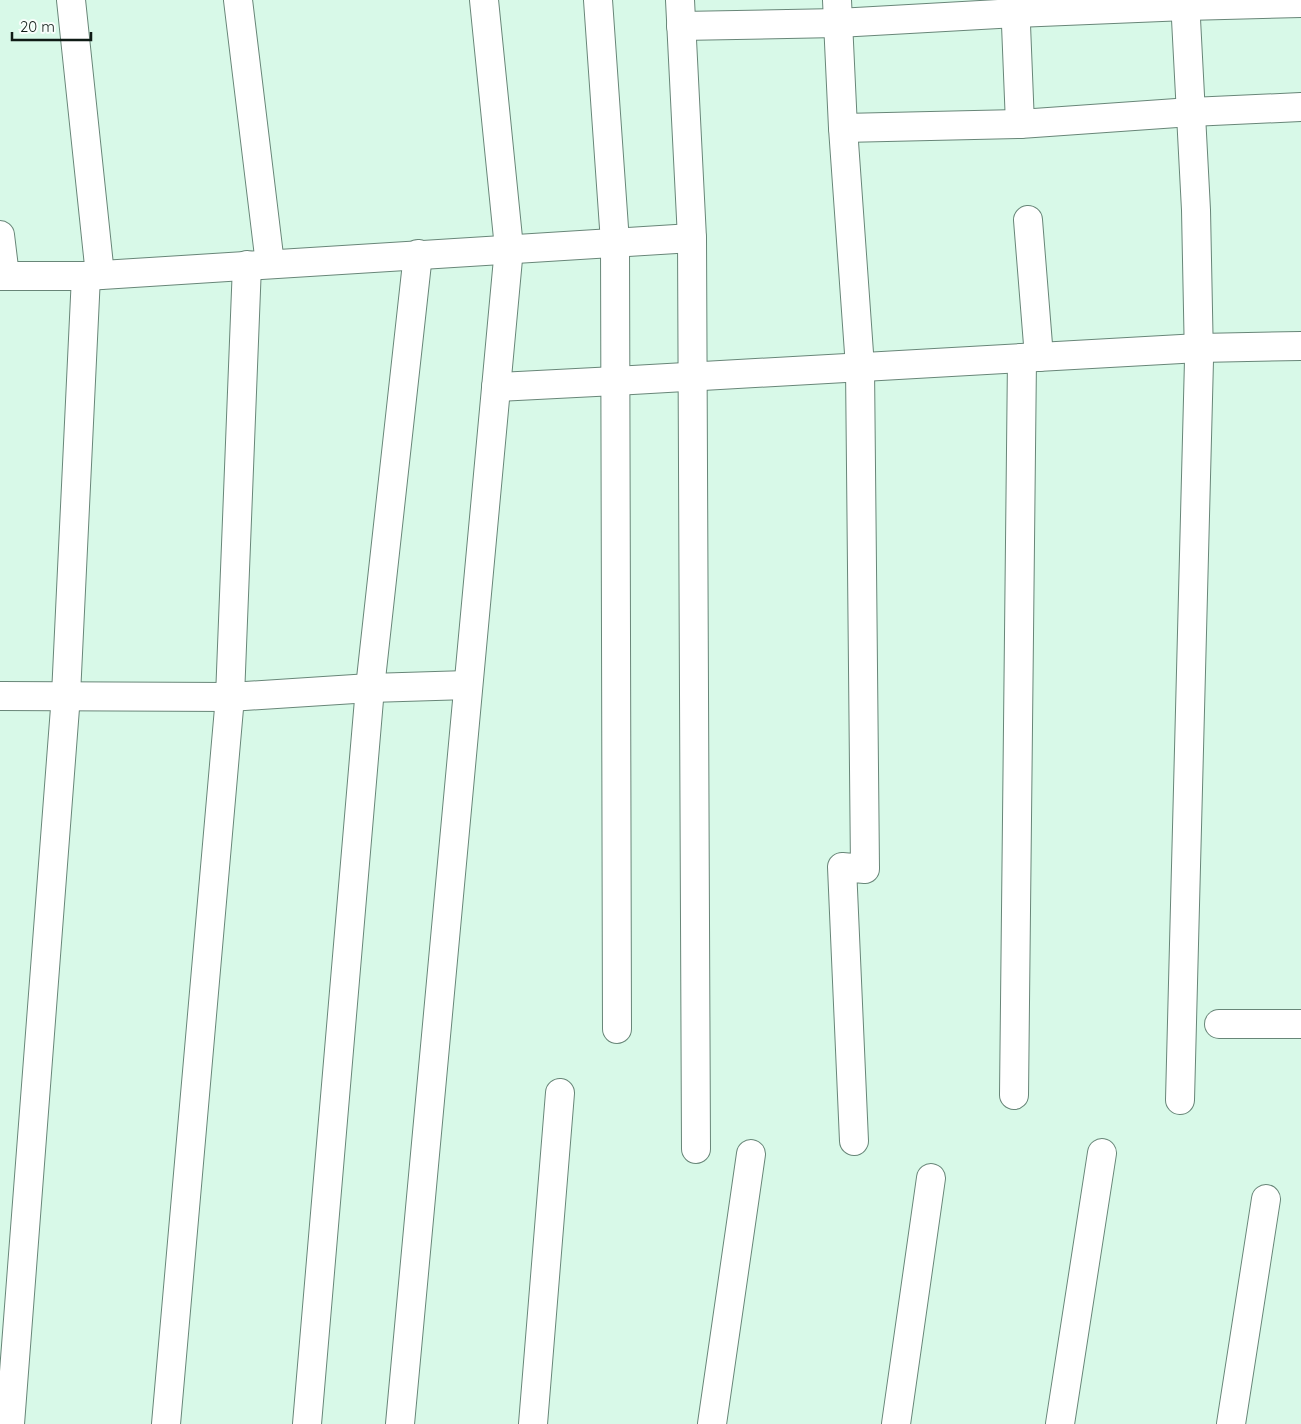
<svg xmlns="http://www.w3.org/2000/svg" width="1301" height="1424" viewBox="0 0 1301 1424" font-family="Quicksand,sans-serif">
  <style>
    .lines { fill: none; stroke-linecap: round; stroke-linejoin: round }
    .minor-casing { stroke: #688678; stroke-width: 30 }
    .minor { stroke: #fff; stroke-width: 28 }
  </style>
  <rect width="100%" height="100%" fill="#d8f9e8"/>
  <g class="lines">
    <defs>
      <g id="minor">
        <path d="M71,0L100,275"/>
        <path d="M238,0L270,264"/>
        <path d="M598,0L615,242L617,1029"/>
        <path d="M680,0L692,238L696,1149"/>
        <path d="M837,0L843,128L860,367L865,869L842,867L854,1141"/>
        <path d="M1015,0L1020,124"/>
        <path d="M681,26L838,23L1016,13L1186,6L1301,3"/>
        <path d="M843,128L1020,124L1191,112L1301,107"/>
        <path d="M1028,220L1039,357"/>
        <path d="M0,235L5,276"/>
        <path d="M0,276H86L692,238"/>
        <path d="M496,387L615,381L1199,348L1301,346"/>
        <path d="M0,696L230,697L370,688L468,685"/>
        <path d="M1219,1024H1301"/>
        <path d="M1014,1095L1022,358"/>
        <path d="M1180,1100L1199,360L1196,210L1185,0"/>
        <path d="M10,1424L66,695L86,276"/>
        <path d="M166,1424L230,697L247,265"/>
        <path d="M307,1424L370,688L418,254"/>
        <path d="M400,1424L509,248L484,0"/>
        <path d="M533,1424L560,1093"/>
        <path d="M712,1424L751,1154"/>
        <path d="M896,1424L931,1178"/>
        <path d="M1060,1424L1102,1153"/>
        <path d="M1231,1424L1266,1199"/>
      </g>
    </defs>
    <!-- minor casing -->
    <use href="#minor" class="minor-casing"/>
    <!-- minor -->
    <use href="#minor" class="minor"/>
  </g>
  <!-- scale -->
  <path d="M12 32v8h79v-8" fill="none" stroke="#0f1b15" stroke-width="2.5"/>
  <text x="20" y="32" font-size="15" fill="#0f1b15" stroke="#f8fefb" stroke-width="4" paint-order="stroke">20 m</text>
</svg>
